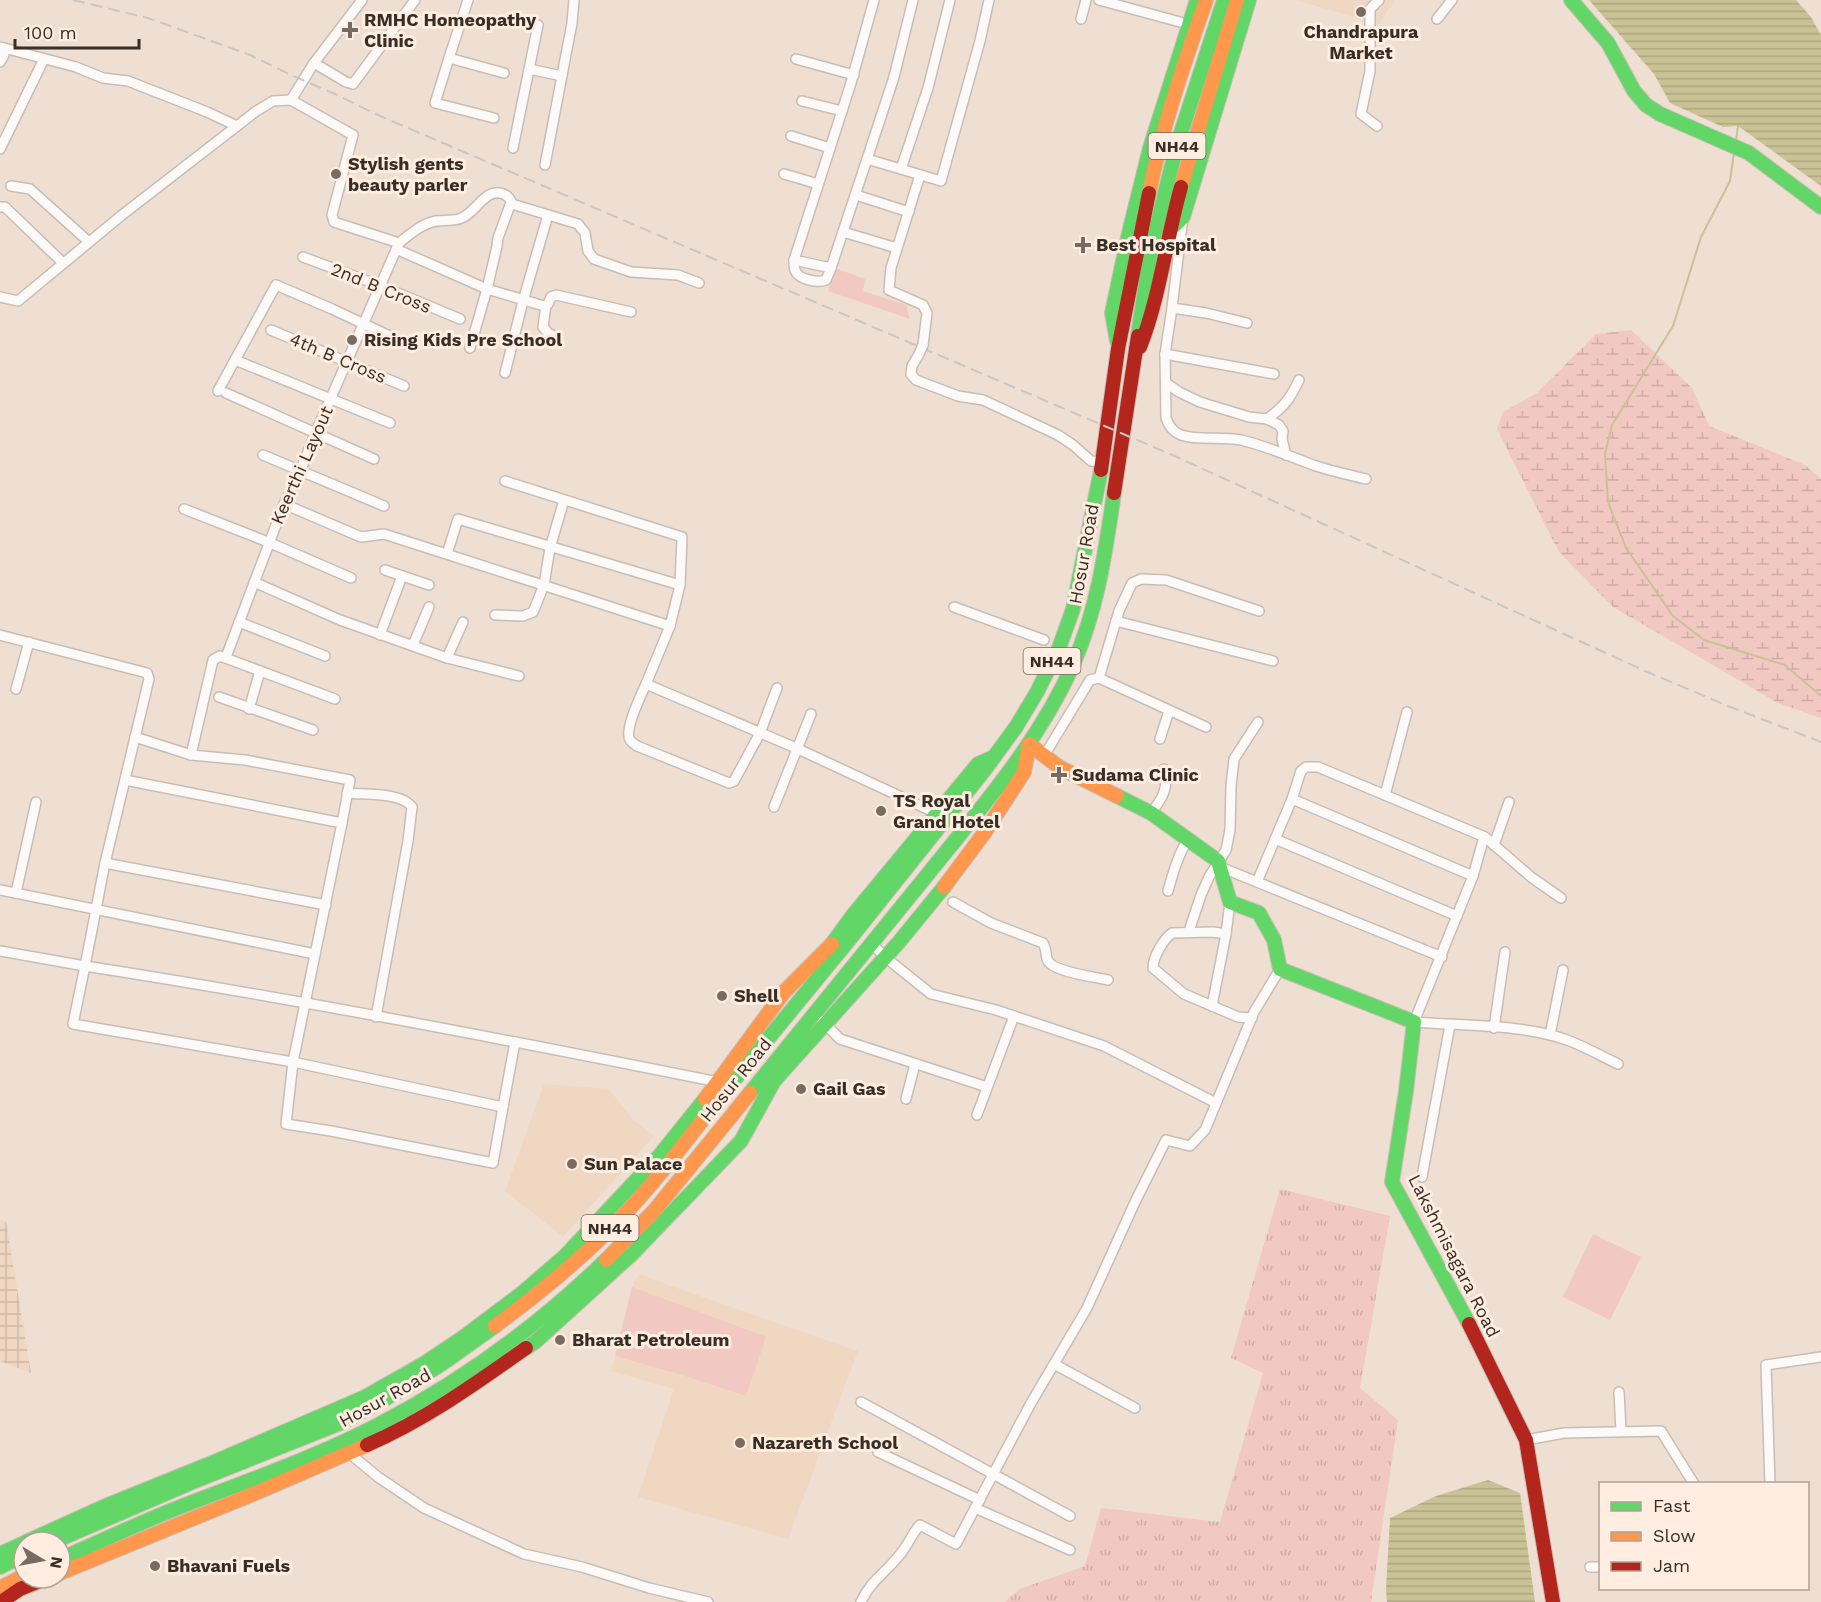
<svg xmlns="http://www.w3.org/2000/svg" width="1821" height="1602" viewBox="0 0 1821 1602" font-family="'Work Sans',sans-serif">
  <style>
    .built { fill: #f0d7c2 }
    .industrial { fill: url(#industrial-grid) }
    .grass { fill: url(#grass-tufts) }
    .wetland { fill: url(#wetland-marsh) }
    .park { fill: #f1c8c2 }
    .water { fill: url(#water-rules) }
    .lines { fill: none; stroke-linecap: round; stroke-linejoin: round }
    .stream { stroke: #c9c295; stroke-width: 2 }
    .street-casing { stroke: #c9bdb3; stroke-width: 12 }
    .fast-casing { stroke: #c9bdb3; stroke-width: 16 }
    .slow-casing { stroke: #c9bdb3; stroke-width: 16 }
    .jam-casing { stroke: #c9bdb3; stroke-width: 16 }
    .street { stroke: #fcfaf8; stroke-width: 9 }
    .fast { stroke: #63d668; stroke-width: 14 }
    .slow { stroke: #ff974d; stroke-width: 14 }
    .jam { stroke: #b3261e; stroke-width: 14 }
    .rail { stroke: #c9c6c3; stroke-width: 2; stroke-dasharray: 12 6; stroke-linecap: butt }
    .street-bridge-casing { stroke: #c9bdb3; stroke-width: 12; stroke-linecap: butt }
    .street-bridge { stroke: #fcfaf8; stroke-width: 9 }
    .poi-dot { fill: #786c62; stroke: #feede0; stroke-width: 2 }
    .labels { text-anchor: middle; stroke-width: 6; stroke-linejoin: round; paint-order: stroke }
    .shield { fill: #feede0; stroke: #73675e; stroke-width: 1.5 }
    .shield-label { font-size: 16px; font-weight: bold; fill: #382e26 }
    .poi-label { font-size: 18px; font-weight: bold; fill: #382e26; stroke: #feede0; text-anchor: start }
    .street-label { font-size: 18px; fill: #382e26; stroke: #feede0 }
  </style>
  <defs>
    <pattern id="industrial-grid" width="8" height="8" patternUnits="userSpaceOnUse" patternTransform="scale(1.5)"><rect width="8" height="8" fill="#f0d7c2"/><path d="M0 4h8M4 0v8" fill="none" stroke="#cfb9a7"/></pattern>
    <pattern id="grass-tufts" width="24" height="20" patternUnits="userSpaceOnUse" patternTransform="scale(1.5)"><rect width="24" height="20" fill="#f1c8c2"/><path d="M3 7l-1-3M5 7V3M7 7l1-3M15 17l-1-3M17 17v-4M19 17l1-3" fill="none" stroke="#cfaca7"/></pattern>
    <pattern id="wetland-marsh" width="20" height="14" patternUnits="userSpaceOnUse" patternTransform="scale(1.5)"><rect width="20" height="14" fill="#f1c8c2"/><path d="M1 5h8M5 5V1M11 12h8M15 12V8" fill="none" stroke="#cfaca7"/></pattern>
    <pattern id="water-rules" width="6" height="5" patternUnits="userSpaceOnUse" patternTransform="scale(1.5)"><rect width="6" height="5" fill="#c9c295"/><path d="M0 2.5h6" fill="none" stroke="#ada780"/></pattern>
  </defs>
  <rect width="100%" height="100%" fill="#eedfd2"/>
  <!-- built -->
  <g class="built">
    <path d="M1295,0H1394L1379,24Z"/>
    <path d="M544,1084L609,1089L632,1119L654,1136L563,1237L505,1191Z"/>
    <path d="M640,1274L671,1286L858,1351L788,1539L638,1497L674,1389L611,1371L634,1282Z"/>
  </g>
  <!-- industrial -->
  <path class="industrial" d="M0,1220L6,1222L31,1373L0,1361Z"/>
  <!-- grass -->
  <path class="grass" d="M1280,1189L1390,1216L1360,1388L1398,1420L1371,1602H1005L1020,1589L1085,1566L1101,1508L1220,1522L1263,1373L1231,1358Z"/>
  <!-- wetland -->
  <path class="wetland" d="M1631,330L1692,388L1709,426L1805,465L1821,479V718L1778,703L1613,607L1559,552L1497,429L1503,412L1537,393L1596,334Z"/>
  <!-- park -->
  <g class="park">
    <path d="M835,268L865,279L863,291L906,305L910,319L828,291Z"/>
    <path d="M1593,1234L1641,1257L1610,1320L1563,1297Z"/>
    <path d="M632,1287L766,1337L746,1396L682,1375L615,1356Z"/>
  </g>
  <!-- water -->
  <g class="water">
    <path d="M1589,0H1796L1811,17L1821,35V186L1738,126L1723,127L1670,103L1654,74Z"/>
    <path d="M1488,1480L1520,1493L1535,1602H1387L1386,1589L1390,1518L1436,1496Z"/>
  </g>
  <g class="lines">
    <!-- stream -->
    <g class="stream">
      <path d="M1736,141L1738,126"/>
      <path d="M1734,153L1730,181L1701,237L1673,326L1612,425L1605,454L1608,502L1626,548L1673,616L1704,640L1785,665L1821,696"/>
    </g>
    <defs>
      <g id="street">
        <path d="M468,0L449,58L504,73"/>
        <path d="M874,0L851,83L794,260L831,268L867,159L941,181L980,41L989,0"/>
        <path d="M1099,0L1180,22"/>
        <path d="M1081,19L1086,0"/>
        <path d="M1437,19L1452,0"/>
        <path d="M0,47L4,48V55L0,62"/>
        <path d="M4,48L76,67L103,78L128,81L207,112L237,126"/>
        <path d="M449,58L435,103L494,118"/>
        <path d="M796,59L854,75"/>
        <path d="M314,63L346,82L353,84L415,0"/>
        <path d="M529,69L562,76"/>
        <path d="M802,101L842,111"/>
        <path d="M1377,126L1361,114L1370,71V9L1379,0"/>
        <path d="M791,136L830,148"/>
        <path d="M513,148L538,25"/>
        <path d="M0,149L44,59"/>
        <path d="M867,159L894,77L913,0"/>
        <path d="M545,165L572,23L574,0"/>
        <path d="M901,169L928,88L950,0"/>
        <path d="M784,174L818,184"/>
        <path d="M920,175L891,268L889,290L923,305L927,313L923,345"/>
        <path d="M11,186L30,189L89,242"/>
        <path d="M856,195L909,212"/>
        <path d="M0,207H5L63,263"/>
        <path d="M1183,217L1172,308L1206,313L1247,323"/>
        <path d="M843,232L897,248"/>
        <path d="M399,243C410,234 421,224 436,221C443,220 452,221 459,219C471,215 476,205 485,198C494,190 508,191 512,204"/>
        <path d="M396,249L487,289L544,306L548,304L551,297L556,295L631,312"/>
        <path d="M303,257L381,286L460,319"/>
        <path d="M794,260C794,261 794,268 795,270C798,280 818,283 826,280L831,268"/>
        <path d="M0,297L18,301L122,215L255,112L273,101L291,100"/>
        <path d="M546,305L543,327L549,334L555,336"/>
        <path d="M1172,308L1165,354L1274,374"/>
        <path d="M271,330L404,386"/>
        <path d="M470,348L487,289L497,246L498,238L510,205L512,204L578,224L585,233L588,251L594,259L631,272L678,275L699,283"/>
        <path d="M919,354L912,366L911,374L916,380L958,396L983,400L1058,435L1073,445L1091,461L1103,462"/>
        <path d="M1165,354L1166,418C1169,426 1172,431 1181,435C1198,441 1221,436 1241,440C1267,446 1291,457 1316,466C1332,471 1349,475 1366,479"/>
        <path d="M235,360L390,423"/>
        <path d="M505,373L523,301L548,215"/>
        <path d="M1166,383L1179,392L1200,402L1249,417L1267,419L1279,425L1283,431L1282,439L1286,455"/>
        <path d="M218,391L276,285L332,309L411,346"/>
        <path d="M226,393L374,459"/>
        <path d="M1267,419C1284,407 1290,399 1299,380"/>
        <path d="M263,455L384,506"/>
        <path d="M505,481L682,537L680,585L670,626"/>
        <path d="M284,504L361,537L384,534L670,626L646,684L796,748L938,814"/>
        <path d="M184,509L268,542L351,578"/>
        <path d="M447,554L458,519L680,585"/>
        <path d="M385,570L429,585"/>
        <path d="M254,582L340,620L447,658L519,676"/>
        <path d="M954,607L1044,640"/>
        <path d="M495,615L523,616L533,612L544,585L550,548L564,500"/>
        <path d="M1116,621L1273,661"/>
        <path d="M239,622L325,656"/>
        <path d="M0,635L147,673L149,679L105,863L85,966C297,999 508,1040 718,1082"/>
        <path d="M380,635L402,576"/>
        <path d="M413,645L429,607"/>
        <path d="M226,657L284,504L300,472L315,434L399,243L334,222L332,215L353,135L291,100L314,63L362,0"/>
        <path d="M447,658L463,622"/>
        <path d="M1099,678L1119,611L1132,583L1141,579L1166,580L1259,611"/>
        <path d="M646,684C641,695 624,730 630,740C632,743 635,744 637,746L729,783L734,781L760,733L777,688"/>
        <path d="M16,689L29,642"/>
        <path d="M219,697L313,730"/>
        <path d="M249,709L260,671"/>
        <path d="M135,737L191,755L245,760L350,780L342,823"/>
        <path d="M1160,739L1169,711"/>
        <path d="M191,755L213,660L220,656L335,699"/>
        <path d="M1044,756L1090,680L1099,678L1206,727"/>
        <path d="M125,780L342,823L293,1062L503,1107L515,1042"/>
        <path d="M347,793C365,795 401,792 412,807L408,841L376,1017"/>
        <path d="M1385,795L1407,712"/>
        <path d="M1292,799L1473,876"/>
        <path d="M774,807L811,714"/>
        <path d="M1151,813C1163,798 1169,787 1164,769"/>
        <path d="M1484,837L1473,876L1414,1022C1461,1026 1524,1024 1567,1040C1584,1046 1601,1056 1618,1064"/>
        <path d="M1275,839L1457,916"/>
        <path d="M1494,845L1509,802"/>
        <path d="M105,863L326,905"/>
        <path d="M1220,867L1442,957"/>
        <path d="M1257,882L1292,799L1301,771L1306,767H1318L1485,837L1531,877L1561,898"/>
        <path d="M0,890L315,954"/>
        <path d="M1168,891C1173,873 1178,855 1188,839"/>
        <path d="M16,893L36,802"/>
        <path d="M953,902L991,923L1043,943C1047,949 1045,956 1048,961C1054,972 1095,977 1108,980"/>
        <path d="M1230,902L1226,934L1213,932L1172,933C1163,940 1153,957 1153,968L1184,994L1238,1017L1252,1018"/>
        <path d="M1189,931L1201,895L1209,877L1226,850L1230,830L1231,786L1234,759L1258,722"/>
        <path d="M871,943L885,957L931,994L996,1010L1104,1046L1216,1103"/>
        <path d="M0,951L85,966L73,1024L293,1062L286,1124L331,1131L493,1163L503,1107"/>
        <path d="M1212,1006L1226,934"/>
        <path d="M822,1021L840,1039L987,1087"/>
        <path d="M1494,1028L1505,952"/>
        <path d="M1550,1035L1563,970"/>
        <path d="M906,1099L915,1064"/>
        <path d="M977,1115L1014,1016"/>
        <path d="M1422,1177L1450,1025"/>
        <path d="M1054,1364L1135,1408"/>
        <path d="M1619,1392L1621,1431"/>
        <path d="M861,1402L1070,1516"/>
        <path d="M1526,1440L1564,1433L1661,1431L1694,1484"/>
        <path d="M878,1452L980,1500"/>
        <path d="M349,1453L378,1477L424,1508L524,1554L582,1567L649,1588L708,1602"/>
        <path d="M1770,1484L1766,1365L1821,1357"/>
        <path d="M975,1508L1070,1550"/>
        <path d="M1590,1567H1600"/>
        <path d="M861,1602C870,1580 891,1569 904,1549C910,1541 913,1532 920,1525L956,1544L1031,1403L1087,1308L1135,1202L1166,1140L1190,1146L1205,1130L1254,1012L1280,969"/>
      </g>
      <g id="fast">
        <path d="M1571,0L1608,43L1634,91L1646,105L1660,114L1749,153L1821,207"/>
        <path d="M1173,227L1183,217L1249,0"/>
        <path d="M1138,336L1151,249L1177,145L1224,0"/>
        <path d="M1117,341L1112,313L1129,233L1150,148L1197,0"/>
        <path d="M1117,796L1151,813L1218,861L1230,902L1259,913L1274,940L1280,969L1414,1022L1406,1091L1392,1182L1469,1324"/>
        <path d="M832,944L853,915L978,764L994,757"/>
        <path d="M726,1090L849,940L983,772L1016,727L1037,692L1059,648L1073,609L1101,470"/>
        <path d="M750,1093C809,1020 868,947 928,874C981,808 1038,743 1073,665C1098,607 1105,554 1114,493"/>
        <path d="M526,1348L535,1342L632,1254L741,1141L774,1081L899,942L944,887"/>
        <path d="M26,1542L103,1507L212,1463L365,1397L425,1363L461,1339L521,1294L565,1256L660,1155L705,1099"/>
        <path d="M53,1542L195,1481L343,1422L401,1390L446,1361L495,1326"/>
        <path d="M0,1554L24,1543"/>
        <path d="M60,1559C102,1541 143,1521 185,1505C250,1480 316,1457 378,1425C461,1382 539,1325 606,1260"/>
        <path d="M0,1567L24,1555"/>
      </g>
      <g id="slow">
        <path d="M1181,187L1237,0"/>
        <path d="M1149,193C1162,127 1184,63 1206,0"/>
        <path d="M944,887L985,832L1024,772L1029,744L1059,767L1117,796"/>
        <path d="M705,1099L784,992L832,944"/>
        <path d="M606,1260L654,1211L750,1093"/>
        <path d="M495,1326C540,1293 583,1257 621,1218C659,1178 692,1133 726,1090"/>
        <path d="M60,1573L258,1492L367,1445"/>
        <path d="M0,1588L24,1576"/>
      </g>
      <g id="jam">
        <path d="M1140,347C1160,296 1166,240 1181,187"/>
        <path d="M1101,470L1118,349L1149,193"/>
        <path d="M1114,493L1138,336"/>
        <path d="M1469,1324L1526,1440L1553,1602"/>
        <path d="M367,1445C425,1420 475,1384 526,1348"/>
        <path d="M1,1602L20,1589L47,1578"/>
      </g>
    </defs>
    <!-- street casing -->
    <use href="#street" class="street-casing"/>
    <!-- fast casing -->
    <use href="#fast" class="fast-casing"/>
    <!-- slow casing -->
    <use href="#slow" class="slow-casing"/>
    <!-- jam casing -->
    <use href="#jam" class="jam-casing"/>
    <!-- street -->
    <use href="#street" class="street"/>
    <!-- fast -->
    <use href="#fast" class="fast"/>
    <!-- slow -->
    <use href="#slow" class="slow"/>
    <!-- jam -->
    <use href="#jam" class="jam"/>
    <!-- rail -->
    <path class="rail" d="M73,0L148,18L250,55L291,75L335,94L380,116L1177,457L1645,671L1728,706L1821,742"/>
    <defs>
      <path id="street-bridge" d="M919,354L923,345"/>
    </defs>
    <!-- street-bridge casing -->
    <use href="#street-bridge" class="street-bridge-casing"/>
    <!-- street-bridge -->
    <use href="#street-bridge" class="street-bridge"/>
  </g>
  <!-- markers -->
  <g class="poi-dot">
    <circle cx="1361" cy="12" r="6"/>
    <path d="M347 21h6v6h6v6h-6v6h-6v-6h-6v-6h6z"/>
    <circle cx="336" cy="174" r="6"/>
    <path d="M1080 236h6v6h6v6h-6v6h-6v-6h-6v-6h6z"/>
    <circle cx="352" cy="340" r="6"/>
    <path d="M1056 766h6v6h6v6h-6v6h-6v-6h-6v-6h6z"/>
    <circle cx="881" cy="811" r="6"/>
    <circle cx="722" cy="996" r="6"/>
    <circle cx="801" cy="1089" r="6"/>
    <circle cx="572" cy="1164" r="6"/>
    <circle cx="560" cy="1340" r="6"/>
    <circle cx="740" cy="1443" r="6"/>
    <circle cx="155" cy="1566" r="6"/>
  </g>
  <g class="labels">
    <!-- shield labels -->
    <g class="shield">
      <rect x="1148.5" y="133" width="57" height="26" rx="4.5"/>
      <rect x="1023.5" y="648" width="57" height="26" rx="4.5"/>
      <rect x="581.5" y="1215" width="57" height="26" rx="4.5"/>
    </g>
    <g class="shield-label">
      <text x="1177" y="152">NH44</text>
      <text x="1052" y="667">NH44</text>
      <text x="610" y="1234">NH44</text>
    </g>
    <!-- poi labels -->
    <g class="poi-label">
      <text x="364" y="26">RMHC Homeopathy<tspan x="364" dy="21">Clinic</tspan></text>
      <text x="1361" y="38" text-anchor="middle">Chandrapura<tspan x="1361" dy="21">Market</tspan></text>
      <text x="348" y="170">Stylish gents<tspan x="348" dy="21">beauty parler</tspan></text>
      <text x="1096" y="251">Best Hospital</text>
      <text x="364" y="346">Rising Kids Pre School</text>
      <text x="1072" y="781">Sudama Clinic</text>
      <text x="893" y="807">TS Royal<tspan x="893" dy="21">Grand Hotel</tspan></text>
      <text x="734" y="1002">Shell</text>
      <text x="813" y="1095">Gail Gas</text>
      <text x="584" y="1170">Sun Palace</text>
      <text x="572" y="1346">Bharat Petroleum</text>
      <text x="752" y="1449">Nazareth School</text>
      <text x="167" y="1572">Bhavani Fuels</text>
    </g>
    <!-- street labels -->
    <g class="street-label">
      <text transform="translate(381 288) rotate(22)" y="6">2nd B Cross</text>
      <text transform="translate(338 358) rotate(23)" y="6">4th B Cross</text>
      <text transform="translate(302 465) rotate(-66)" y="6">Keerthi Layout</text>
      <text transform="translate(1084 554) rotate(-80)" y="6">Hosur Road</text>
      <text transform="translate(736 1080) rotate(-51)" y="6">Hosur Road</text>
      <text transform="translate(1454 1256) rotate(63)" y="6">Lakshmisagara Road</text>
      <text transform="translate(385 1398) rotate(-29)" y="6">Hosur Road</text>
    </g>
  </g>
  <!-- legend -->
  <rect x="1599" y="1482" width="210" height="108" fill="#feede0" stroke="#afa196" stroke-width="1.5"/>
  <rect x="1611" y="1502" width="30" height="9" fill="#63d668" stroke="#afa196" stroke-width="1.5"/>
  <text x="1653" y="1512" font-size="18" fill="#382e26">Fast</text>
  <rect x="1611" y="1532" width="30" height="9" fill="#ff974d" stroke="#afa196" stroke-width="1.5"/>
  <text x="1653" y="1542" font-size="18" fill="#382e26">Slow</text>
  <rect x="1611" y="1562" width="30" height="9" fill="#b3261e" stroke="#afa196" stroke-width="1.5"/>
  <text x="1653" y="1572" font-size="18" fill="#382e26">Jam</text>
  <!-- north arrow -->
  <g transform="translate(42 1560) rotate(100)"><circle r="28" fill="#feede0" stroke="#afa196" stroke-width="1.5"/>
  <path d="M0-4.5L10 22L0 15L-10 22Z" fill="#786c62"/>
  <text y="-9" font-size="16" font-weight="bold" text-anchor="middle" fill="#382e26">N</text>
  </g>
  <!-- scale -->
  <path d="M15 39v9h124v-9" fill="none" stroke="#382e26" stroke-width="3"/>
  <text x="24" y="39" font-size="18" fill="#382e26" stroke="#feede0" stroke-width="4.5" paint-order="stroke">100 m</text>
</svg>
